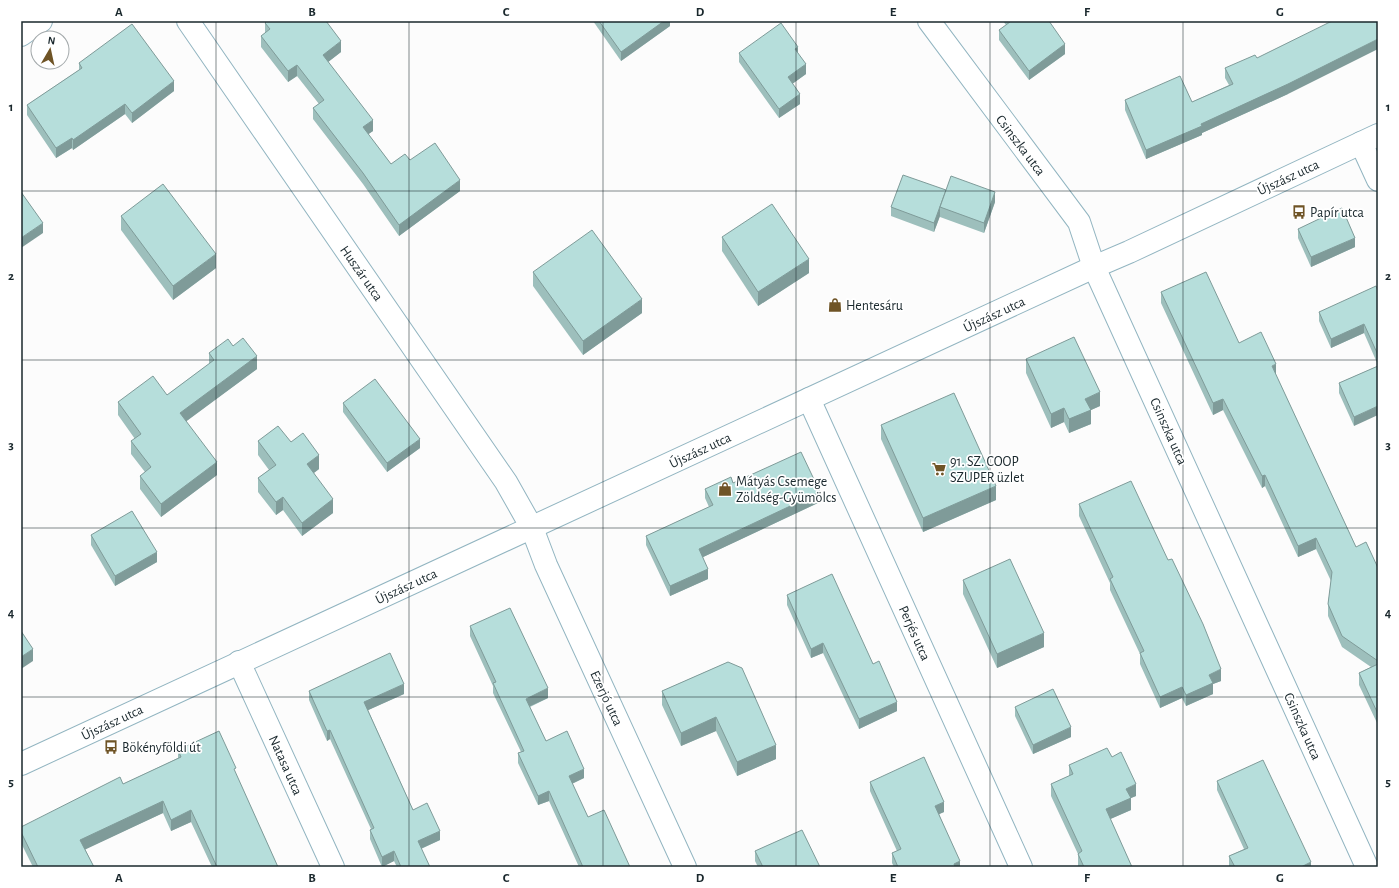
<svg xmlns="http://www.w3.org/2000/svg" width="1399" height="888" viewBox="0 0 1399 888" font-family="'Alegreya Sans',sans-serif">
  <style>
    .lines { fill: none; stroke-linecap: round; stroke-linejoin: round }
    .minor-casing { stroke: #92b5c1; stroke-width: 24 }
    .tertiary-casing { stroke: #92b5c1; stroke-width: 24 }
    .minor { stroke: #fff; stroke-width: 22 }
    .tertiary { stroke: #fff; stroke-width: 22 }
    .wall { fill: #9dbfbc }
    .shaded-wall { fill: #7f9b99 }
    .building { fill: #b6dedb; stroke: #7f9b99 }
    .grid { fill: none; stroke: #1a282d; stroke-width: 1; stroke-opacity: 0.55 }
    .labels { text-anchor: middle; stroke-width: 3.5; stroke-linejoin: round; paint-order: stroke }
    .street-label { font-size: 14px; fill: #1a282d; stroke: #fff }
    .poi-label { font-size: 14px; fill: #1a282d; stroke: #fff; text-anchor: start }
    .neatline { fill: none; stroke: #1a282d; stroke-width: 1.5 }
    .grid-label { font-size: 13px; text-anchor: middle; font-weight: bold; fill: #1a282d }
  </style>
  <rect width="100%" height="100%" fill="#fcfcfc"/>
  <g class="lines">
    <defs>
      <g id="minor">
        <path d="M188,21L506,482L532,528L546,565L685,867"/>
        <path d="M929,21L1079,222L1094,267L1367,867"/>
        <path d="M21,35L41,21"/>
        <path d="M1361,143L1378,180"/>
        <path d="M809,399L1021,867"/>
        <path d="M239,662L333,867"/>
      </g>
      <path id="tertiary" d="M21,764L1094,267L1129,252L1378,135"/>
    </defs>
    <!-- minor casing -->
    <use href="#minor" class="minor-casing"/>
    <!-- tertiary casing -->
    <use href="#tertiary" class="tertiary-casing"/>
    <!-- minor -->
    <use href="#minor" class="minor"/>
    <!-- tertiary -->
    <use href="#tertiary" class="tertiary"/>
  </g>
  <!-- wall -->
  <g class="wall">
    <path d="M593,21H670V26L621,61Z"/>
    <path d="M1003,21H1049L1065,54L1029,80L999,40V30L1006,25Z"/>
    <path d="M265,23L341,52L328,62L373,131L368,134L391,164L410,160L460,191L399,236L363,184L313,119V108L319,104L297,76L288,82L261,47V36L265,33Z"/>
    <path d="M739,53L798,54L806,74L792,84L800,104L779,118L739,62Z"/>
    <path d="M79,63L174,91L132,123L125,114L73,150L72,148L56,158L27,115V105L79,70Z"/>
    <path d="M1225,68L1288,94L1202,133V135L1146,159L1125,110V100L1192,102L1229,85L1225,78Z"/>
    <path d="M946,190L995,202L984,233L940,217V216L934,232L891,216V207Z"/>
    <path d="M121,216L216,268L173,300L121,230Z"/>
    <path d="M1298,229L1355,247L1311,267L1298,238Z"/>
    <path d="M722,237L809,273L758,306L722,251Z"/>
    <path d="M533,272L642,313L583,355L533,286Z"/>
    <path d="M1378,291V365L1364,333L1331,348L1319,321V312Z"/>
    <path d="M1161,292L1239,343L1276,375L1356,547L1378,568V725L1359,685V673L1371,667L1342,647L1328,616V604L1331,581L1316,549L1298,557L1265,486L1262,488L1223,410L1213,415L1161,303Z"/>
    <path d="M233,346L257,369L186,421L217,475L161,517L140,489V476L145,472L131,454V441L135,439L118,415V402L167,395L209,364V353Z"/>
    <path d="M1026,359L1100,406L1091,410V424L1069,433L1064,422L1051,428L1026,373Z"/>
    <path d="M1378,366L1354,426L1339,393V383Z"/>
    <path d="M343,403L420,448L387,472L343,412Z"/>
    <path d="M881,425L996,500L923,532L881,439Z"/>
    <path d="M258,441L291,442L319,469L314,473L333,513L302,536L283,510L276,515L258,492V478L269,470L258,455Z"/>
    <path d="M733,483L820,502L703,557L708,579L670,596L646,545V536L709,507L705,498V489Z"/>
    <path d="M1079,504L1221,681L1213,684V694L1186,706L1182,698L1160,708L1140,664V654L1110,590V583L1079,516Z"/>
    <path d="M91,535L157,562L115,586L91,545Z"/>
    <path d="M963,580L1044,647L997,668L963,594Z"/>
    <path d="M787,595L873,664L897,711L859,729L823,653L811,658L787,605Z"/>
    <path d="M470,626L548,698L530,707L546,741L584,778L572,784L588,817L630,867H579L549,801L538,805L518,763V753L521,752L493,693V686L470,636Z"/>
    <path d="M728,662L776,759L737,776L716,731L681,746L662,705V691Z"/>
    <path d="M309,691L404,694L368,710L413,810L440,840L421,849L430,867H397L394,861L382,867L370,839V830L371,829L330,739L327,741L309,700Z"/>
    <path d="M1015,707L1071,737L1033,754L1015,716Z"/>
    <path d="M178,750L236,774L278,867H212L191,822L171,831L163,813L85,849L94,867H33L21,843V827L123,784L178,758Z"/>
    <path d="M1112,757L1136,796L1131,798V810L1110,819L1132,867H1078V854L1051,796V784L1069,776V765Z"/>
    <path d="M1217,781L1311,867H1230L1229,866V856L1244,849L1217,790Z"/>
    <path d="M870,782L944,812L939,814L960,867H894L892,863V853L897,851L870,791Z"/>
    <path d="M755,851L820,867H758L755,861Z"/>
  </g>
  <!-- shaded-wall -->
  <g class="shaded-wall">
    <path d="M664,21H670V26L621,61V52Z"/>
    <path d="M1378,39V49L1288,94L1202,133V135L1146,159V150Z"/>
    <path d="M341,41V52L323,66V55Z"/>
    <path d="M1065,44V54L1029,80V71Z"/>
    <path d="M798,47V56L795,49Z"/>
    <path d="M806,64V74L788,87V77Z"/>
    <path d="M297,65V76L288,82V71Z"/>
    <path d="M174,81V91L132,123V113Z"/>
    <path d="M800,94V104L779,118V109Z"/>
    <path d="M125,104V114L73,150V140Z"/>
    <path d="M373,120V131L363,138V127Z"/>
    <path d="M72,138V148L56,158V148Z"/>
    <path d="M460,180V191L399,236V225Z"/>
    <path d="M946,190L940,207V216L934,232V223Z"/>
    <path d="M995,192V202L984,233V223Z"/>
    <path d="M43,223V233L21,248V238Z"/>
    <path d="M1355,238V247L1311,267V257Z"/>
    <path d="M216,254V268L173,300V286Z"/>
    <path d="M809,259V273L758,306V292Z"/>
    <path d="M642,299V313L583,355V341Z"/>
    <path d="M1364,324V333L1331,348V339Z"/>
    <path d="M257,356V369L180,426V413Z"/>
    <path d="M1276,364V376L1272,366Z"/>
    <path d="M1100,392V406L1091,410V424L1069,433V419L1085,399Z"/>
    <path d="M1223,399V410L1213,415V403Z"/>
    <path d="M1378,406V415L1354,426V417Z"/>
    <path d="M1064,408V422L1051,428V414Z"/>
    <path d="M420,439V448L387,472V463Z"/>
    <path d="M319,455V469L307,478V464Z"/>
    <path d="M217,462V475L161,517V504Z"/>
    <path d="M1265,475V486L1262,488V476Z"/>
    <path d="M996,486V500L923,532V518Z"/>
    <path d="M820,492V502L699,559V549Z"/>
    <path d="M283,497V510L276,515V502Z"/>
    <path d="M333,499V513L302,536V523Z"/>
    <path d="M1316,538V549L1298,557V546Z"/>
    <path d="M157,552V562L115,586V576Z"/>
    <path d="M708,569V579L670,596V586Z"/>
    <path d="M1044,633V647L997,668V654Z"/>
    <path d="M823,643V653L811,658V649Z"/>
    <path d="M33,649V661L21,669V657Z"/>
    <path d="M1221,669V681L1213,684V694L1186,706V695L1209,675Z"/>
    <path d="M404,684V694L364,712V702Z"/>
    <path d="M1182,687V698L1160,708V697Z"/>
    <path d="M548,688V698L526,708V699Z"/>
    <path d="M897,702V711L859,729V719Z"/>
    <path d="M716,717V731L681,746V733Z"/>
    <path d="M1071,727V737L1033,754V745Z"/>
    <path d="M330,730V739L327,741V731Z"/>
    <path d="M776,745V759L737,776V762Z"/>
    <path d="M584,769V778L569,785V776Z"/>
    <path d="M1136,784V796L1131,798V810L1106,821V809L1126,789Z"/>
    <path d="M549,791V801L538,805V796Z"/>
    <path d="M163,801V813L80,852V840Z"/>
    <path d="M944,802V812L935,816V806Z"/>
    <path d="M191,810V822L171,831V820Z"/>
    <path d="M440,831V840L418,850V841Z"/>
    <path d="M394,851V861L382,867V857Z"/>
    <path d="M960,861V867H954V864Z"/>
    <path d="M1311,862V867H1301Z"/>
  </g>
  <!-- building -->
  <g class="building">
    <path d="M267,21H326L341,41L323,55L373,120L363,127L391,164L405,154L410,160L435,143L460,180L399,225L363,173L313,108L324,100L297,65L288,71L261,36L270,29L265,23Z"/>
    <path d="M599,21H664L621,52Z"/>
    <path d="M1009,21H1049L1065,44L1029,71L999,30L1010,22Z"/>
    <path d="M1332,21H1378V39L1288,84L1201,124L1202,126L1146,150L1125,100L1180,76L1192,102L1233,84L1225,68L1255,55L1257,58Z"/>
    <path d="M781,23L798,47L795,49L806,64L788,77L800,94L779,109L739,53Z"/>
    <path d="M132,24L174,81L132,113L125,104L73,140L72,138L56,148L27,105L82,68L79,63Z"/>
    <path d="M903,175L946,190L934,223L891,207Z"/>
    <path d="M951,176L995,192L984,223L940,207Z"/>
    <path d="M163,184L216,254L173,286L121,216Z"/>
    <path d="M21,192L43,223L21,238Z"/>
    <path d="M772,204L809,259L758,292L722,237Z"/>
    <path d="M1342,208L1355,238L1311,257L1298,229Z"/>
    <path d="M592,230L642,299L583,341L533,272Z"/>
    <path d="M1206,272L1239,343L1261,332L1276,364L1272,366L1356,547L1366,542L1378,568V661L1342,636L1328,604L1332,572L1316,538L1298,546L1265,475L1262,476L1223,399L1213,403L1161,292Z"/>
    <path d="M1376,286L1378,291V355L1364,324L1331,339L1319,312Z"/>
    <path d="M1074,337L1100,392L1085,399L1091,410L1069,419L1064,408L1051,414L1026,359Z"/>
    <path d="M243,338L257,356L180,413L217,462L161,504L140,476L151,467L131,441L141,434L118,402L153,376L167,395L214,360L209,353L228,339L233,346Z"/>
    <path d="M1378,366V406L1354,417L1339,383Z"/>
    <path d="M375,379L420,439L387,463L343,403Z"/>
    <path d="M954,393L996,486L923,518L881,425Z"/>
    <path d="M278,426L291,442L303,433L319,455L307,464L333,499L302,523L283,497L276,502L258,478L276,465L258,441Z"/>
    <path d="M801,452L820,492L699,549L708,569L670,586L646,536L713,505L705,489L731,477L733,483Z"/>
    <path d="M1131,481L1168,560L1172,559L1203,624L1221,669L1209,675L1213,683L1186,695L1182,687L1160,697L1140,653L1144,651L1110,579L1113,577L1079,504Z"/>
    <path d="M132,511L157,552L115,576L91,535Z"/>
    <path d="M1010,559L1044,633L997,654L963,580Z"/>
    <path d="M832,574L873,664L879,661L897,702L859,719L823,643L811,649L787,595Z"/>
    <path d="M510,608L548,688L526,699L546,741L567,731L584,769L569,776L588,817L604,810L630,867H583L549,791L538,796L518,753L524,751L493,683L496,682L470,626Z"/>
    <path d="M21,631L33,649L21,657Z"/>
    <path d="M390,653L404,684L364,702L413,810L427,803L440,831L418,841L430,867H401L394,851L382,857L370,830L374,828L330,730L327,731L309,691Z"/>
    <path d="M728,662L742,668L776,745L737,762L716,717L681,733L662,691Z"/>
    <path d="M1378,664V714L1359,673Z"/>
    <path d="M1053,689L1071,727L1033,745L1015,707Z"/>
    <path d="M219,731L236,768L234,769L278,867H217L191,810L171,820L163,801L80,840L94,867H38L21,832V827L120,777L123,784L181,757L178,750Z"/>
    <path d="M1107,748L1112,757L1121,752L1136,784L1126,789L1131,798L1106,809L1132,867H1084L1078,854L1082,851L1051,784L1073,774L1069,765Z"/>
    <path d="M924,757L944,802L935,806L960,861L954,864L955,867H898L892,853L901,849L870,782Z"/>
    <path d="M1263,760L1311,862L1301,867H1235L1229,856L1248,848L1217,781Z"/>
    <path d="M802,830L820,867H763L755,851Z"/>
  </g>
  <!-- grid -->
  <path class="grid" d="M216,21V867M409,21V867M603,21V867M796,21V867M990,21V867M1183,21V867M21,191H1378M21,360H1378M21,528H1378M21,697H1378"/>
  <!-- icons -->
  <defs>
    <symbol id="bus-bare" viewBox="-9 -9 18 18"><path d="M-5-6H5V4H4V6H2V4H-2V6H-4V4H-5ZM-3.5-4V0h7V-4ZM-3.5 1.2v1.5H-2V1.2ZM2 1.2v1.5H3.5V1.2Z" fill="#6f5426" stroke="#fff" stroke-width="2.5" paint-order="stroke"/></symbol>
    <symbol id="shop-bare" viewBox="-9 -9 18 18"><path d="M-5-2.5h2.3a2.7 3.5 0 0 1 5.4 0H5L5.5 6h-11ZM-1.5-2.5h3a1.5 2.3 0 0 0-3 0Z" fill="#6f5426" stroke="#fff" stroke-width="2.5" paint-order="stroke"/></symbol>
    <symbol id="supermarket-bare" viewBox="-9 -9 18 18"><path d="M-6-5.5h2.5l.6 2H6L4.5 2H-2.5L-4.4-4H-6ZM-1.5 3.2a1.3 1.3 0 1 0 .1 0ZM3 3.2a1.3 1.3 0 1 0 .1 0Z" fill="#6f5426" stroke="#fff" stroke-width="2.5" paint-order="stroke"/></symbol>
  </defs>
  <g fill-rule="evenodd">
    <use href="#bus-bare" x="1289" y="202" width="20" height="20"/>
    <use href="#shop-bare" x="825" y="295" width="20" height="20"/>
    <use href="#supermarket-bare" x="929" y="459" width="20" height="20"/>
    <use href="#shop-bare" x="715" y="479" width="20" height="20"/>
    <use href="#bus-bare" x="101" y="737" width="20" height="20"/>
  </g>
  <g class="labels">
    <!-- street labels -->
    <g class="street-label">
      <text transform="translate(1021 145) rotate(53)" y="5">Csinszka utca</text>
      <text transform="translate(1288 177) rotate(-25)" y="5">Újszász utca</text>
      <text transform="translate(362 273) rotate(55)" y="5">Huszár utca</text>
      <text transform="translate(994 314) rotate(-25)" y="5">Újszász utca</text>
      <text transform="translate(1169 431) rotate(66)" y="5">Csinszka utca</text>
      <text transform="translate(700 450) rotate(-25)" y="5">Újszász utca</text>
      <text transform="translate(406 586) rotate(-25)" y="5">Újszász utca</text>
      <text transform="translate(915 633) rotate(66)" y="5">Perjés utca</text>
      <text transform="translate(607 698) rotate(65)" y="5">Ezerjó utca</text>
      <text transform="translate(112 722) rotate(-25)" y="5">Újszász utca</text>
      <text transform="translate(1303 726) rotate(66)" y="5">Csinszka utca</text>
      <text transform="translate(286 765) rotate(66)" y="5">Natasa utca</text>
    </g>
    <!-- poi labels -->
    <g class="poi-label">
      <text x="1310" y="217">Papír utca</text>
      <text x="846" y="310">Hentesáru</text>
      <text x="950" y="466">91. SZ. COOP<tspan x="950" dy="16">SZUPER üzlet</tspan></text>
      <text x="736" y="486">Mátyás Csemege<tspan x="736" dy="16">Zöldség-Gyümölcs</tspan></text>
      <text x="122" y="752">Bökényföldi út</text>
    </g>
  </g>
  <!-- border -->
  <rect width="1399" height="888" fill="none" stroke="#ffffff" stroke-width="44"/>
  <!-- north arrow -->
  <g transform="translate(50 50) rotate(9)"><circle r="19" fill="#ffffff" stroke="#a3a9ab"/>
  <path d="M0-3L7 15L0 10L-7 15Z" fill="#6f5426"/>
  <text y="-6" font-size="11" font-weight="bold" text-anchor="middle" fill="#1a282d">N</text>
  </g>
  <rect x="22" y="22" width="1355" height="844" class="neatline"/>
  <g class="grid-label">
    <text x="119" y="16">A</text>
    <text x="312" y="16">B</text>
    <text x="506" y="16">C</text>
    <text x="700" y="16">D</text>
    <text x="893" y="16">E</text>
    <text x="1087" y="16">F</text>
    <text x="1280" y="16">G</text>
    <text x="11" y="111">1</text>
    <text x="1388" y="111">1</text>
    <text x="11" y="280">2</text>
    <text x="1388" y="280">2</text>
    <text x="11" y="449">3</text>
    <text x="1388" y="449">3</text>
    <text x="11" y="617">4</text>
    <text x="1388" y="617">4</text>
    <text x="11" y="786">5</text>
    <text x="1388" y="786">5</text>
    <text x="119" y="882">A</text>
    <text x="312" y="882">B</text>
    <text x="506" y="882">C</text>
    <text x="700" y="882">D</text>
    <text x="893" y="882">E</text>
    <text x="1087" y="882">F</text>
    <text x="1280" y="882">G</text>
  </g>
</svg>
